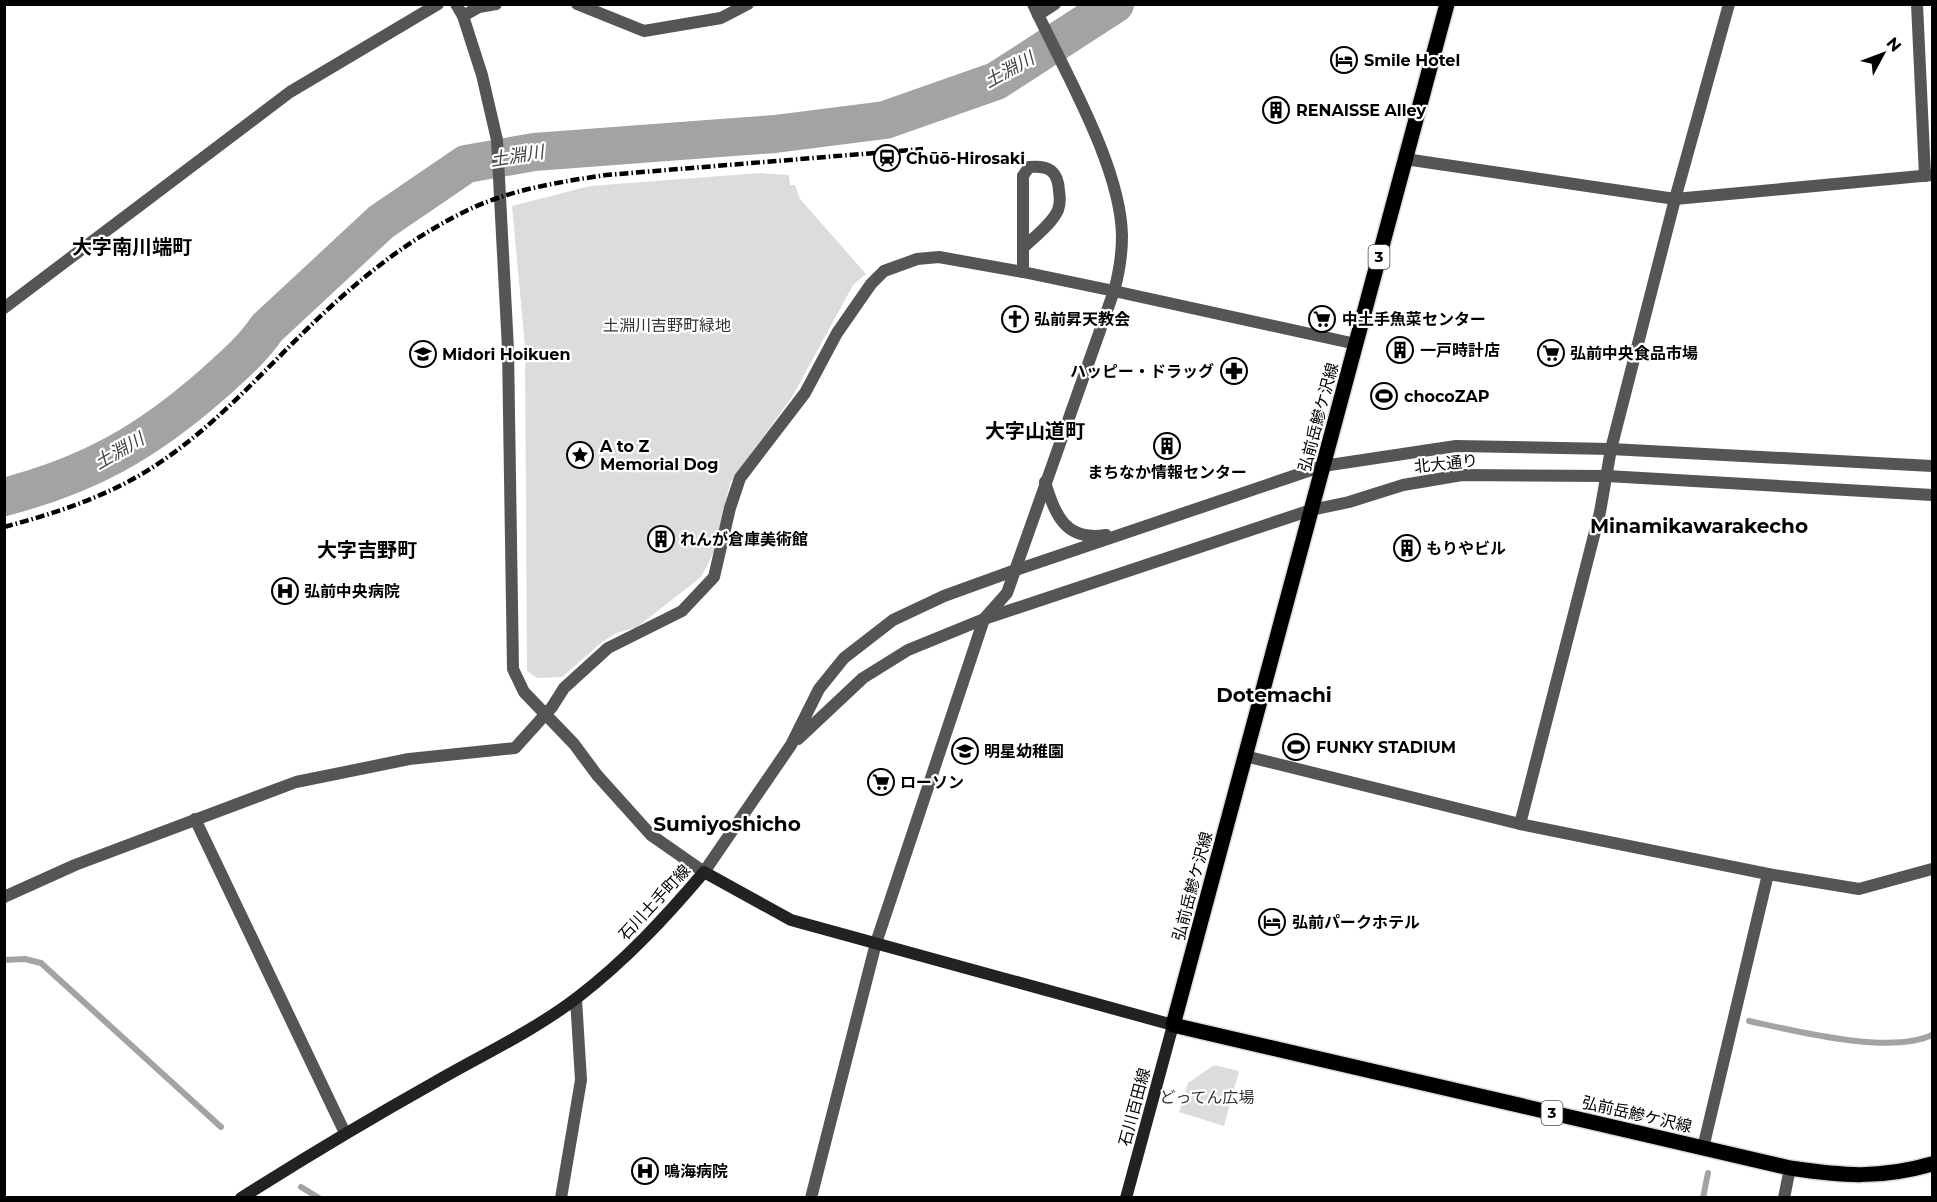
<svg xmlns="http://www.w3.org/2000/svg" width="1937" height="1202" viewBox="0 0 1937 1202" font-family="Montserrat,'Noto Sans JP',sans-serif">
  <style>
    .green { fill: #dcdcdc }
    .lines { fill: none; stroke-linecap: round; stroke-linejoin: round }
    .stream { stroke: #a3a3a3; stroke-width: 6 }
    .river { stroke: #a3a3a3; stroke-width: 38 }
    .primary-casing { stroke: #dbdbdb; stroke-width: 18 }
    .minor { stroke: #555; stroke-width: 12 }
    .tertiary { stroke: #555; stroke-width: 12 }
    .secondary { stroke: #222; stroke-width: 12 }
    .primary { stroke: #000; stroke-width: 15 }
    .rail { stroke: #000; stroke-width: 4.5; stroke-dasharray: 9 3 1.5 3; stroke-linecap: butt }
    .labels { text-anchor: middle; stroke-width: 4.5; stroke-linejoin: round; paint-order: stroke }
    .shield { fill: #fff; stroke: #4c4c4c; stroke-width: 1.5 }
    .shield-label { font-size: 15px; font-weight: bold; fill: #000 }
    .poi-label { font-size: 16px; font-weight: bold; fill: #000; stroke: #fff; text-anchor: start }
    .park-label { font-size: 16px; fill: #333; stroke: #fff }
    .street-label { font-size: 16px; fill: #000; stroke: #fff }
    .water-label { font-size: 18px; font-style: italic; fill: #444; stroke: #fff }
    .quarter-label { font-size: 20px; font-weight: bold; fill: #000; stroke: #fff }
  </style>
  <rect width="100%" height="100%" fill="#fff"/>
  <!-- green -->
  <g class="green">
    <path d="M760,173L789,175L790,185H795L800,199L866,274L853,285L792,397L730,483L714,552L701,577L637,627L617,633L602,642L562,677L537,678L527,671L525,347L512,206L590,186Z"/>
    <path d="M1214,1065L1239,1071L1224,1126L1179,1112L1188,1083Z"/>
  </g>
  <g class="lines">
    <!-- stream -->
    <g class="stream">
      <path d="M4,960L25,959L41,963L221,1127"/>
      <path d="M1749,1021C1795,1031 1890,1055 1932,1035"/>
      <path d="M301,1187L319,1198"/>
      <path d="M1703,1198L1708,1173"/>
    </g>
    <!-- river -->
    <path class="river" d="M4,497C89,475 147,442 213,384C233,366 252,350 267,328L381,222L466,164L534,152L775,134L885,120L996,81L1115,4"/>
    <defs>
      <path id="primary" d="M1447,4L1173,1025L1790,1168C1843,1176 1880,1179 1932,1164"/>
    </defs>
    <!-- primary casing -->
    <use href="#primary" class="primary-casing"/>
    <!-- minor -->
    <g class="minor">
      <path d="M577,4L644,31L721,18L748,4"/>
      <path d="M1917,4L1925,176"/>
      <path d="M1038,15L1055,4"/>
      <path d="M463,16L479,7L496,4"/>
      <path d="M1405,159L1675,199"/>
      <path d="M1023,176L1029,167C1049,165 1058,171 1059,191C1060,197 1060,205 1058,210C1052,224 1034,237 1023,248"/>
      <path d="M1114,291L1356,344"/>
      <path d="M4,308L290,92L438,4"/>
      <path d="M1245,756L1520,824L1768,874L1859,889L1932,869"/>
      <path d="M195,819L345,1133"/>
      <path d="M1520,824L1600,512L1611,449L1675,199L1729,4"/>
      <path d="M4,897L75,865L296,782L409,759L515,748L552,707L564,688L608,648L682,611L714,577L730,508L740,478L805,393L837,333L871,284L884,271L917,259L939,257L1023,272"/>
      <path d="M1703,1148L1768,874"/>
      <path d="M561,1198L581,1080L576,999"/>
      <path d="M1784,1198L1790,1168"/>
    </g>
    <!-- tertiary -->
    <g class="tertiary">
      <path d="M456,4L463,16L482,75L497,140L508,349L513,669L524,692L574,744L597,775L651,835L704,872L791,745L819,689L844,658L893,620L944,596L1013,571L1323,466L1456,446L1611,449L1932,466"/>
      <path d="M1023,176V272L1114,291"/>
      <path d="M1675,199L1932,175"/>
      <path d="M1045,482C1055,514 1065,542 1106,535"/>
      <path d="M798,739L863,678L908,650L984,619L1311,510L1349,502L1403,485L1462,475L1607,476L1932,495"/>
      <path d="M811,1198L876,943L984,619L1007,593L1114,291C1119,273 1122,256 1122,236C1121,166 1063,69 1033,4"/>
    </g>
    <!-- secondary -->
    <path class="secondary" d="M241,1198C306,1157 371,1118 437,1081C484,1054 535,1030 578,997C626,960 665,918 704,872L791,920L1173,1025L1126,1198"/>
    <!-- primary -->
    <use href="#primary" class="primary"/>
    <!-- rail -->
    <path class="rail" d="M4,527C60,512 115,494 162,461C215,425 258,377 303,333C352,285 404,241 466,211C508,190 559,182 606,175L923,149"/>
  </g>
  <!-- icons -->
  <defs>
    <symbol id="hotel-ring" viewBox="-11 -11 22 22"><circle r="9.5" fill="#fff" stroke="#000" stroke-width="1.5"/><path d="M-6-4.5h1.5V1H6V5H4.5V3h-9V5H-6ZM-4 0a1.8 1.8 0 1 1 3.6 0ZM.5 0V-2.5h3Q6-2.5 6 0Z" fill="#000"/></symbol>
    <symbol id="building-ring" viewBox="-11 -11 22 22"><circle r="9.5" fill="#fff" stroke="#000" stroke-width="1.5"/><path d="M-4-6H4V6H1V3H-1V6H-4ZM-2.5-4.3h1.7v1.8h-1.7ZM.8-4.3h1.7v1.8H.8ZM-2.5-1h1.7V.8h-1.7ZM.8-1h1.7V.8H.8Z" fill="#000"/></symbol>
    <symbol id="station-ring" viewBox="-11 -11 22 22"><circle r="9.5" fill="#fff" stroke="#000" stroke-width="1.5"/><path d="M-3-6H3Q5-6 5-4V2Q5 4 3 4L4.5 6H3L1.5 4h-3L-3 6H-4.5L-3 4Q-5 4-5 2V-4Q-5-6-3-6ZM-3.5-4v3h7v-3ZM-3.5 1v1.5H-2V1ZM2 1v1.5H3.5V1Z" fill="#000"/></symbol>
    <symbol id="church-ring" viewBox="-11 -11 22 22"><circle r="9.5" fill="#fff" stroke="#000" stroke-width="1.5"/><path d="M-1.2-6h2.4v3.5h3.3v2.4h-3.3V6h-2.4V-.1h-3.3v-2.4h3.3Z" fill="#000"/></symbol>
    <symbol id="supermarket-ring" viewBox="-11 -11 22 22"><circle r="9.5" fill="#fff" stroke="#000" stroke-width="1.5"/><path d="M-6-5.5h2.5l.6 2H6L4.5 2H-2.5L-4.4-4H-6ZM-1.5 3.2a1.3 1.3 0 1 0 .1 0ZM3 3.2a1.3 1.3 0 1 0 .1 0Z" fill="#000"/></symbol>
    <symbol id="school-ring" viewBox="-11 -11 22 22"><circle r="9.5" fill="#fff" stroke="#000" stroke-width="1.5"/><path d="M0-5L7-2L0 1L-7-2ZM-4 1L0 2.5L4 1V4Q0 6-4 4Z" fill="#000"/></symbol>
    <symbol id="pharmacy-ring" viewBox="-11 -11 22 22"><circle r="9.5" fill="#fff" stroke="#000" stroke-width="1.5"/><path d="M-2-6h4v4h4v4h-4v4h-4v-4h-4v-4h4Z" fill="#000"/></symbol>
    <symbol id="stadium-ring" viewBox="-11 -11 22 22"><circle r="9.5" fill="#fff" stroke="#000" stroke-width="1.5"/><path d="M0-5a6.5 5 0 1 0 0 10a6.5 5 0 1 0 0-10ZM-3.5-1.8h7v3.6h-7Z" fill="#000"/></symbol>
    <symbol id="sight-ring" viewBox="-11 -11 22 22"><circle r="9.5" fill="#fff" stroke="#000" stroke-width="1.5"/><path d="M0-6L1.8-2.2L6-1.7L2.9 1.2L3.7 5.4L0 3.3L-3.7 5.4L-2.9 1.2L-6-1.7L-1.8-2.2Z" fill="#000"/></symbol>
    <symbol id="hospital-ring" viewBox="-11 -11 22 22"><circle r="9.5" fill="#fff" stroke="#000" stroke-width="1.5"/><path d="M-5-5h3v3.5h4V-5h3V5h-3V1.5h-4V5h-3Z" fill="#000"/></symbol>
  </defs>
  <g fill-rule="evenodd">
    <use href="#hotel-ring" x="1329" y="45" width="30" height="30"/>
    <use href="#building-ring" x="1261" y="95" width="30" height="30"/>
    <use href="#station-ring" x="872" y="143" width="30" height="30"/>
    <use href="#church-ring" x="1000" y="304" width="30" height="30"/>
    <use href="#supermarket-ring" x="1307" y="304" width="30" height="30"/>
    <use href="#building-ring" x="1385" y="335" width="30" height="30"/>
    <use href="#supermarket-ring" x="1536" y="338" width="30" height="30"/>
    <use href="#school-ring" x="408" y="339" width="30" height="30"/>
    <use href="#pharmacy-ring" x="1219" y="356" width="30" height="30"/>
    <use href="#stadium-ring" x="1369" y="381" width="30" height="30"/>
    <use href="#building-ring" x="1152" y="431" width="30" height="30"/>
    <use href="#sight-ring" x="565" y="440" width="30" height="30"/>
    <use href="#building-ring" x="646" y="524" width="30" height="30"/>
    <use href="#building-ring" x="1392" y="533" width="30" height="30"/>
    <use href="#hospital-ring" x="270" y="576" width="30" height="30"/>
    <use href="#stadium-ring" x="1281" y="732" width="30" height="30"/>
    <use href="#school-ring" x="950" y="736" width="30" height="30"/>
    <use href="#supermarket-ring" x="866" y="767" width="30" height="30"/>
    <use href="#hotel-ring" x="1257" y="907" width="30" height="30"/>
    <use href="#hospital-ring" x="630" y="1156" width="30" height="30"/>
  </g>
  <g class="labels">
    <!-- shield labels -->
    <g class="shield">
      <rect x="1368.5" y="245" width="21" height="24" rx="4.5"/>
      <rect x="1541.5" y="1101" width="21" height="24" rx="4.5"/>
    </g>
    <g class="shield-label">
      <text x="1379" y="262">3</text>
      <text x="1552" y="1118">3</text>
    </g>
    <!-- poi labels -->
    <g class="poi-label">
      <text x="1364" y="66">Smile Hotel</text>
      <text x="1296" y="116">RENAISSE Alley</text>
      <text x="906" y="164">Chūō-Hirosaki</text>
      <text x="1034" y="325">弘前昇天教会</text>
      <text x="1342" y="325">中土手魚菜センター</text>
      <text x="1420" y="356">一戸時計店</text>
      <text x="1570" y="359">弘前中央食品市場</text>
      <text x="442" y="360">Midori Hoikuen</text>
      <text x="1214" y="377" text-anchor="end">ハッピー・ドラッグ</text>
      <text x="1404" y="402">chocoZAP</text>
      <text x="600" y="452">A to Z<tspan x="600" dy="18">Memorial Dog</tspan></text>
      <text x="1167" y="478" text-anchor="middle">まちなか情報センター</text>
      <text x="680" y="545">れんが倉庫美術館</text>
      <text x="1426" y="554">もりやビル</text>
      <text x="304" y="597">弘前中央病院</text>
      <text x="1316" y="753">FUNKY STADIUM</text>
      <text x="984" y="757">明星幼稚園</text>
      <text x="900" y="788">ローソン</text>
      <text x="1292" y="928">弘前パークホテル</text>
      <text x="664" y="1177">鳴海病院</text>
    </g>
    <!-- park labels -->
    <g class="park-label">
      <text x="667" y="331">土淵川吉野町緑地</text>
      <text x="1207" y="1103">どってん広場</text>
    </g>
    <!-- street labels -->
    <g class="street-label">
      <text transform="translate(1318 417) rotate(-75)" y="6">弘前岳鰺ケ沢線</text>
      <text transform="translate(1446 463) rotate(-6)" y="6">北大通り</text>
      <text transform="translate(1192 886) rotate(-75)" y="6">弘前岳鰺ケ沢線</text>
      <text transform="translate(654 902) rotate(-47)" y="6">石川土手町線</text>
      <text transform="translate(1134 1107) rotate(-75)" y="6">石川百田線</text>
      <text transform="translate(1637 1114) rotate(13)" y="6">弘前岳鰺ケ沢線</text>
    </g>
    <!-- water labels -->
    <g class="water-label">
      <text transform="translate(1009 70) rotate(-29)" y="6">土淵川</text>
      <text transform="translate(517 156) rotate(-9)" y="6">土淵川</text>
      <text transform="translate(119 451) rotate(-30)" y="6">土淵川</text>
    </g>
    <!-- quarter labels -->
    <g class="quarter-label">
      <text x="132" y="254">大字南川端町</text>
      <text x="1035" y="438">大字山道町</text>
      <text x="1699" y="533">Minamikawarakecho</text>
      <text x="367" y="557">大字吉野町</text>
      <text x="1274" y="702">Dotemachi</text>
      <text x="727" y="831">Sumiyoshicho</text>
    </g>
  </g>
  <!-- border -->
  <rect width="1937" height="1202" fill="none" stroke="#000000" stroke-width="12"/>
  <!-- north arrow -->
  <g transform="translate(1883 54) rotate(49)" stroke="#ffffff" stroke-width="4.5" paint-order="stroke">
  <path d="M0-4.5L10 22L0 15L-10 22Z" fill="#000000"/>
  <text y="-9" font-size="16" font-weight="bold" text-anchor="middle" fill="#000000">N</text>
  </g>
</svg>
